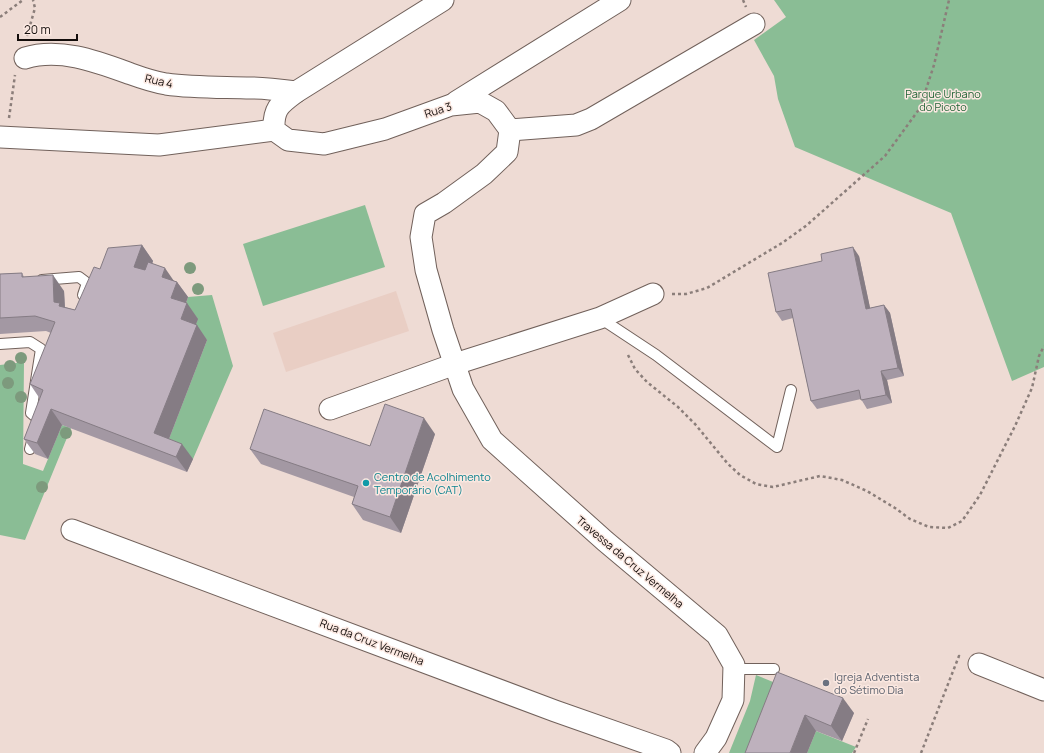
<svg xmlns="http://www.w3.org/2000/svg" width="1044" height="753" viewBox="0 0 1044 753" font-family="Manrope,sans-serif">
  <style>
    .built { fill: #e9cec4 }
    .green { fill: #8abd95 }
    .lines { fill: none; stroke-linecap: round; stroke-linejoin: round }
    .lane-casing { stroke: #71615b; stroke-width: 12 }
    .street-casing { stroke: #71615b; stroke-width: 23 }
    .path { stroke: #8b7e7a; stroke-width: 2.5; stroke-dasharray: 3 3; stroke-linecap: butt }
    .lane { stroke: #fff; stroke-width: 10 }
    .street { stroke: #fff; stroke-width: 21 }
    .tree { fill: #7d9a7d }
    .wall { fill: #a398a3 }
    .shaded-wall { fill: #857c84 }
    .building { fill: #beb1bd; stroke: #857c84 }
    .culture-dot { fill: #0f9aa8; stroke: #fbe8e1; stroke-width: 1.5 }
    .worship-dot { fill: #6b7280; stroke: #fbe8e1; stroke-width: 1.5 }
    .labels { text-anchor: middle; stroke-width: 3; stroke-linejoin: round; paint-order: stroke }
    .street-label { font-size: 11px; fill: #130d0b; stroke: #fbe8e1 }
    .park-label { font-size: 11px; fill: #216436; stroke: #fbe8e1 }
    .culture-label { font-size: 11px; fill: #0d838f; stroke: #fbe8e1; text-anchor: start }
    .worship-label { font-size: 11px; fill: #5b616d; stroke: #fbe8e1; text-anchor: start }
  </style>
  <rect width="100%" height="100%" fill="#eedbd4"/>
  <!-- built -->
  <path class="built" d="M396,291L409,331L286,372L273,333Z"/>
  <!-- green -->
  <g class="green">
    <path d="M774,0H1044V367L1012,381L951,213L795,147L778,99L774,76L754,40L786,17Z"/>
    <path d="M365,205L385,267L263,306L243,244Z"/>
    <path d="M212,295L233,366L193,459L165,449L207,340L182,313L188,297Z"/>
    <path d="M24,362L23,464L43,471L62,425L71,428L25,540L0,535V365Z"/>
    <path d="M756,675L788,688L762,753H729L750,701Z"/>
    <path d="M816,731L856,747L852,753H807Z"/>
  </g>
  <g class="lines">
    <defs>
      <g id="lane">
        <path d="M42,280L79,277L87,283L83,295"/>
        <path d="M600,318L656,355L777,447L791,390"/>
        <path d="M0,344L30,342L41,349L31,413L38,419L30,449"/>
        <path d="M734,669H774"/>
      </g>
      <g id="street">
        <path d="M443,0L296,92C280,104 273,108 274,130L288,140L324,144L385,129L451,105L480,102L496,111L510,130L507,152L484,174L444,203L425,214L421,237L426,270L443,330L463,389L492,440L605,541L717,635L734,665L733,700L716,738L705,753"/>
        <path d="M25,58C60,47 98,62 131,74C142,78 154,82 166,84C194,88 223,87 251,88C266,88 281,90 296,92"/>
        <path d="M456,102L620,0"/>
        <path d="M510,130L576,125L591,119L754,24"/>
        <path d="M0,137L159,145L274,130"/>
        <path d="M330,409L455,364L600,318L653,294"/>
        <path d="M72,530L555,711L666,750L670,753"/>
        <path d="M979,664L1044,690"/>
      </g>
    </defs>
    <!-- lane casing -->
    <use href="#lane" class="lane-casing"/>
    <!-- street casing -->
    <use href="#street" class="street-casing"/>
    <!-- path -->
    <g class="path">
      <path d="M743,0L746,7"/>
      <path d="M0,17L23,0"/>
      <path d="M27,36L35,8L33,0"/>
      <path d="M9,118L15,75"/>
      <path d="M672,294H686L707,288L782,243L807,225L885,156L920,108L934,65L949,0"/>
      <path d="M628,355L635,369L647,382L678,407L695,424L728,464L740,475L756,484L773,487L820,476L842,480L867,491L895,508L910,519L929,527L948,528L962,521L980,495L1015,426L1032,388L1039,356L1044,346"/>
      <path d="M854,753L868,719"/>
      <path d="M921,753L959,656L960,657"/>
    </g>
    <!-- lane -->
    <use href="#lane" class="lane"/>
    <!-- street -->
    <use href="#street" class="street"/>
  </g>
  <!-- trees -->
  <g class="tree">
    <circle cx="190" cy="268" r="6"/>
    <circle cx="198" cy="289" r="6"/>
    <circle cx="21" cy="358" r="6"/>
    <circle cx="10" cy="366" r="6"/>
    <circle cx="8" cy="383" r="6"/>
    <circle cx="21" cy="397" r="6"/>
    <circle cx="66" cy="433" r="6"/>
    <circle cx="42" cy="487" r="6"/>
  </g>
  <!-- wall -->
  <g class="wall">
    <path d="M142,245L153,261L152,264L174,281L177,282L188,297L186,303L198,319L196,324L207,340L169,439L193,459L187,472L62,425L48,459L35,454L24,439L40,399L30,384L51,333L46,331L0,334V274L22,273L24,277L64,291L65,307L75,310L100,269Z"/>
    <path d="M859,256L870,308L884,305L890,313L904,376L887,380L892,403L867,409L861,399L817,409L811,401L793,318L782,321L776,312Z"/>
    <path d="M435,434L401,533L363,520L352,504L354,497L261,464L250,449L370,446Z"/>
    <path d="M777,672L854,713L842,741L816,731L807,753Z"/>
  </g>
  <!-- shaded-wall -->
  <g class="shaded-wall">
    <path d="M142,245L153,261L145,282L134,267Z"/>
    <path d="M853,247L859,256L872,317L866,309Z"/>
    <path d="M165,268L176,284L162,277Z"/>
    <path d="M53,275L64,291L65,310L54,302Z"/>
    <path d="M177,282L188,297L182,313L171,298Z"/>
    <path d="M187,303L198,319L192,334L181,319Z"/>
    <path d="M884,305L890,313L904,376L898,368Z"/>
    <path d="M197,325L207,340L165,449L154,433Z"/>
    <path d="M881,371L887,380L892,403L886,395Z"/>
    <path d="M51,409L62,425L48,459L37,443Z"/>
    <path d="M424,418L435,434L401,533L390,517Z"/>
    <path d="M182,444L193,459L187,472L176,457Z"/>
    <path d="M843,698L854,713L842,741L831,726Z"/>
    <path d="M805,715L816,731L807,753H790Z"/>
  </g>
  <!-- building -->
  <g class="building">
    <path d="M142,245L134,267L145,270L148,262L165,268L162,277L177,282L171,298L187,303L181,319L197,325L154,433L182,444L176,457L51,409L37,443L24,439L43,390L30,384L55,322L35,316L0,318V274L22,273V277L53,275L54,302L60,303L59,306L75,310L94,267L100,269L108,248Z"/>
    <path d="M853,247L866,309L884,305L898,368L881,371L886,395L861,400L859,390L811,401L791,309L776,312L768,273L822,261L821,254Z"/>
    <path d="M385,404L424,418L390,517L352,504L358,486L250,449L264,409L370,446Z"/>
    <path d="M777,672L843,698L831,726L805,715L790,753H745Z"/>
  </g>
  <!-- markers -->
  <circle class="culture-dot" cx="366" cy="483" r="4"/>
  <circle class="worship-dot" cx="826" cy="683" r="4"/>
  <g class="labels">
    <!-- street labels -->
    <g class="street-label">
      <text transform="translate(159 81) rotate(13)" y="4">Rua 4</text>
      <text transform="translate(438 110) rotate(-18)" y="4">Rua 3</text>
      <text transform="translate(630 562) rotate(40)" y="4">Travessa da Cruz Vermelha</text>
      <text transform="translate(372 642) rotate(21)" y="4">Rua da Cruz Vermelha</text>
    </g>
    <!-- park labels -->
    <g class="park-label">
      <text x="943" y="98">Parque Urbano<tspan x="943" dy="13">do Picoto</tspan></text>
    </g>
    <!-- culture labels -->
    <g class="culture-label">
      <text x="374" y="481">Centro de Acolhimento<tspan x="374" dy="13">Temporário (CAT)</tspan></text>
    </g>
    <!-- worship labels -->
    <g class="worship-label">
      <text x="834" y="681">Igreja Adventista<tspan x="834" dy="13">do Sétimo Dia</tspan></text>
    </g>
  </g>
  <!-- scale -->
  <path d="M18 34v6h59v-6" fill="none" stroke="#130d0b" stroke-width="2"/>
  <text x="24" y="34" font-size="12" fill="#130d0b" stroke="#fbe8e1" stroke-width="3" paint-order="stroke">20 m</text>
</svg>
